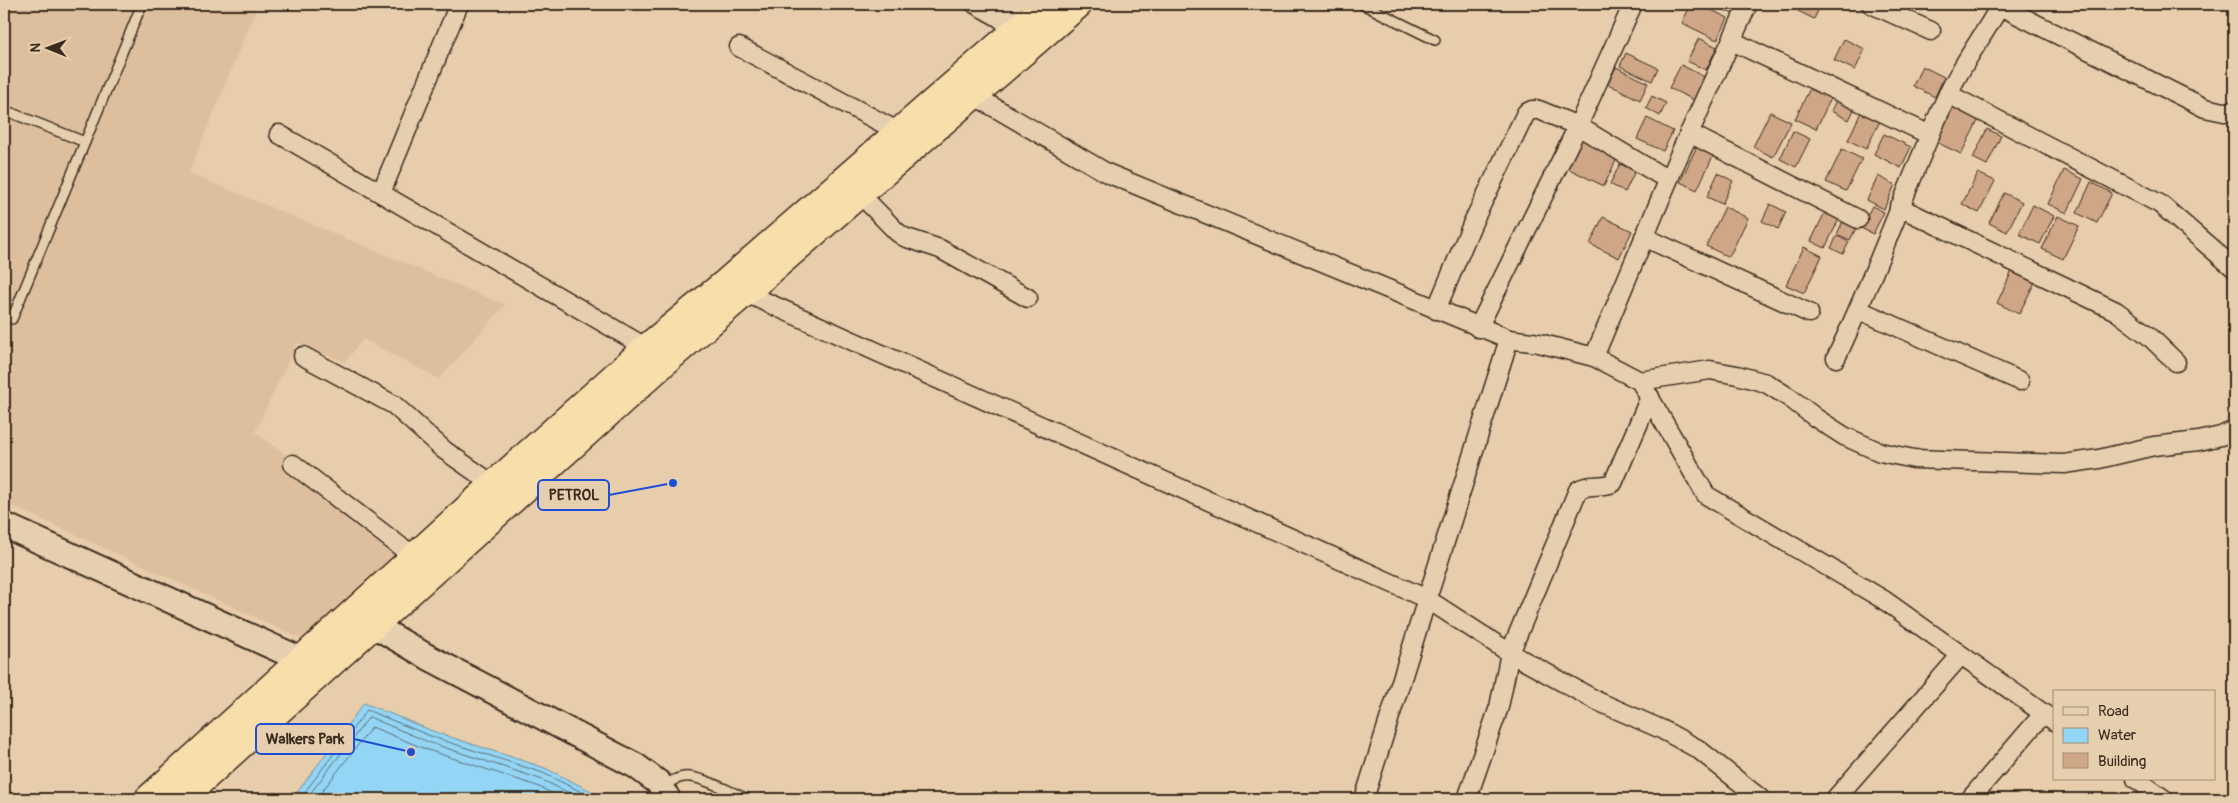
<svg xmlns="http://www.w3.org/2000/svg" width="2238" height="803" viewBox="0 0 2238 803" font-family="Pangolin,sans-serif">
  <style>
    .built { fill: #ddbf9d }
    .water { fill: #93d5f5; stroke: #70919f }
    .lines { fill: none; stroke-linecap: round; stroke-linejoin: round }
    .shore { stroke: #5e6e74; stroke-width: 1 }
    .building { fill: #cfa787; stroke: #3b2a1e }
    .service-casing { stroke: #3b2a1e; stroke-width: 12 }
    .minor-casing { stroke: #3b2a1e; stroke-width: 21 }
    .secondary-casing { stroke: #3b2a1e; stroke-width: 28 }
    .trunk-casing { stroke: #3b2a1e; stroke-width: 31 }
    .service { stroke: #e5cfae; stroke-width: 9 }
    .minor { stroke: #e5cfae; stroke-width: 18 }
    .secondary { stroke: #e5cfae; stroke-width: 24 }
    .trunk { stroke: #f8deab; stroke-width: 28 }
    .leader { fill: none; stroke: #1d4ed8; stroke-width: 2 }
    .callout-dot { fill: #1d4ed8; stroke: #e5cfae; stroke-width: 2 }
    .callout { fill: #e5cfae; stroke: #1d4ed8; stroke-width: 2 }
    .callout-label { font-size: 15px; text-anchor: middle; font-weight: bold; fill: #3b2a1e }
  </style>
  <rect width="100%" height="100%" fill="#e7cdab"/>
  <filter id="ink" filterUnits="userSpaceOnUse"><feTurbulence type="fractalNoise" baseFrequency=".02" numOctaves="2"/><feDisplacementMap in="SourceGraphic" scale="10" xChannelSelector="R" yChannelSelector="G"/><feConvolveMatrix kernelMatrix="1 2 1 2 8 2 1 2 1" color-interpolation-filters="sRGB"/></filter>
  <g filter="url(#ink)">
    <!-- built -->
    <path class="built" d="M4,4H258L189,173L505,305L439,379L363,339L345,362L297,343L255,432L408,546L302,639L4,502Z"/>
    <!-- water -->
    <path class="water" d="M364,703L435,732L545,768L607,799H267L296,794Z"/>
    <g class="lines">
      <!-- shore -->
      <g class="shore">
        <path d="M295,799L301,797L367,710L433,737L543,773L596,799"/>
        <path d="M306,799L369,717L431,743L540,779L582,799"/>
        <path d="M316,799L372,727L428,750L537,786L565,799"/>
      </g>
    </g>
    <!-- building -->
    <g class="building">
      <path d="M1691,4H1699L1728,18L1717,40L1682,23Z"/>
      <path d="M1712,4H1738L1733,14Z"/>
      <path d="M1801,4H1821L1814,19L1798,11Z"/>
      <path d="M1699,38L1717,47L1706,70L1687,61Z"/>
      <path d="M1844,39L1865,49L1855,70L1834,60Z"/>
      <path d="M1626,53L1658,68L1652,81L1620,66Z"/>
      <path d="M1681,65L1705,77L1694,100L1669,88Z"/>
      <path d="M1922,66L1944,77L1935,97L1913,86Z"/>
      <path d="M1616,67L1648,83L1640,100L1608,84Z"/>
      <path d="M1814,80L1835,90L1816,129L1795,119Z"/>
      <path d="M1839,94L1857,103L1849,120L1831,111Z"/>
      <path d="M1652,96L1666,103L1660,116L1646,108Z"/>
      <path d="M1954,106L1979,119L1961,154L1936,142Z"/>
      <path d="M1770,112L1791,122L1773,157L1753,147Z"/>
      <path d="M1861,112L1880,121L1866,149L1848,140Z"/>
      <path d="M1647,118L1673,131L1663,151L1637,139Z"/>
      <path d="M1987,129L2001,136L1987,165L1973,158Z"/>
      <path d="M1793,131L1810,139L1796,167L1780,159Z"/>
      <path d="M1884,134L1911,147L1901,168L1874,154Z"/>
      <path d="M1580,138L1618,156L1604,186L1565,167Z"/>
      <path d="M1698,144L1715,152L1697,190L1680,182Z"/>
      <path d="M1842,149L1862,159L1846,191L1826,182Z"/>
      <path d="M1620,164L1635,171L1625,192L1610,184Z"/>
      <path d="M2064,170L2083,179L2067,213L2048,204Z"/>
      <path d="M1718,173L1733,181L1722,204L1707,197Z"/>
      <path d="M1978,173L1995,181L1979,213L1962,204Z"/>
      <path d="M1878,176L1895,185L1884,209L1867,200Z"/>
      <path d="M2091,182L2112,193L2097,223L2077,213Z"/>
      <path d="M2004,193L2022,202L2007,232L1989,223Z"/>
      <path d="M1770,204L1786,212L1778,229L1762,221Z"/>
      <path d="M2033,205L2054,216L2040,244L2019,234Z"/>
      <path d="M1828,206L1842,213L1825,248L1811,241Z"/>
      <path d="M1872,206L1884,212L1873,234L1861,228Z"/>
      <path d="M1725,207L1748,218L1729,257L1706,246Z"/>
      <path d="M1846,215L1859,222L1850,240L1837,234Z"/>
      <path d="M2058,216L2079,226L2063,259L2042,249Z"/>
      <path d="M1603,217L1632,231L1619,258L1590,244Z"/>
      <path d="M1837,236L1849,242L1843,254L1831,248Z"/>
      <path d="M1804,247L1822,256L1804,293L1786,285Z"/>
      <path d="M2013,269L2036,280L2019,314L1997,303Z"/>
    </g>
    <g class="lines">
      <defs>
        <g id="service">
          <path d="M1362,4L1435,40"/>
          <path d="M4,110L85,142L142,4"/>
          <path d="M12,319L85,142"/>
          <path d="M662,786C669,782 676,778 684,777C700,775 732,793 748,799"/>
        </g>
        <g id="minor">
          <path d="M975,4L1000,18L1021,37"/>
          <path d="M1871,4L1931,31"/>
          <path d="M2000,6L2205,108L2224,112L2234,111"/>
          <path d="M1000,18L1013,4"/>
          <path d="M1732,41L1930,135"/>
          <path d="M739,47L899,132"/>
          <path d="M1948,94L2160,204L2234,268"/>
          <path d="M973,95L1107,173L1509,339L1539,343L1594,357L1676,162L1748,4"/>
          <path d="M1689,133L1858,219"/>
          <path d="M279,134L647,348"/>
          <path d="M381,193L459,4"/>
          <path d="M859,193L897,232L904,237L940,249L1028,298"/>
          <path d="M1899,207L2116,311L2149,336L2176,362"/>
          <path d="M1644,237L1809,313"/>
          <path d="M737,289L1427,599L1510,653L1597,701L1661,729L1698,749L1761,799"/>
          <path d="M1436,310L1473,222L1526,113L1532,110H1539L1578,126L1668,180"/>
          <path d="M1859,310L2020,381"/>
          <path d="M1478,328L1578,126L1633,4"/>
          <path d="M303,356L394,405L444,450L494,485"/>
          <path d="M1594,357L1640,381L1706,495L1884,600L2054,721"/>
          <path d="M1836,358C1877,272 1908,182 1947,96C1962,64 1984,35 2001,4"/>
          <path d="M1640,381L1710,370L1737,375L1766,383L1790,398L1816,418L1844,436L1880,452L1914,459L2064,464L2099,459L2154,446L2199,441L2221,436L2234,430"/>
          <path d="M293,464L401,547L417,555"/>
          <path d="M2136,779L2164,799"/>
          <path d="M1364,799L1509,339"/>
          <path d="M1467,799L1499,707L1510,653L1578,490C1589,483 1601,488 1613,483L1650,397"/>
          <path d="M1835,799L1961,655"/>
          <path d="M1970,799L2044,713"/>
        </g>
        <g id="secondary">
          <path d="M4,525L302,660L315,670"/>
          <path d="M373,625L428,657L636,766L659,783L668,799"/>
        </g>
        <g id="trunk">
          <path d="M149,799L494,485L647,348L726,283L1047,4"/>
          <path d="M180,799L664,362L1078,4"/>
        </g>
      </defs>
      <!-- service casing -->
      <use href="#service" class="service-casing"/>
      <!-- minor casing -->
      <use href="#minor" class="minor-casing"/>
      <!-- secondary casing -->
      <use href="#secondary" class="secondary-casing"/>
      <!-- trunk casing -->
      <use href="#trunk" class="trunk-casing"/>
      <!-- service -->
      <use href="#service" class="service"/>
      <!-- minor -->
      <use href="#minor" class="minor"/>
      <!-- secondary -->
      <use href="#secondary" class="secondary"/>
      <!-- trunk -->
      <use href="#trunk" class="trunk"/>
    </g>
  </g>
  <!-- callouts -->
  <path class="leader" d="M673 483L609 495M411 752L354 739"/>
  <g class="callout-dot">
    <circle cx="673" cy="483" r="5"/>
    <circle cx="411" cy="752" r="5"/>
  </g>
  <g class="callout">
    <rect x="538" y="480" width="71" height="30" rx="5"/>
    <rect x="256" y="724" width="98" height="30" rx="5"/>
  </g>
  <g class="callout-label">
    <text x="574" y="500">PETROL</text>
    <text x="305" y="744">Walkers Park</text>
  </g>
  <!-- margin -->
  <rect width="2238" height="803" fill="none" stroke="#e5cfae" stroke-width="20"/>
  <rect x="10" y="10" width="2218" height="783" fill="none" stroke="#3b2a1e" stroke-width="2" filter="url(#ink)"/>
  <!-- legend -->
  <rect x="2053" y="690" width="162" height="90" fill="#e5cfae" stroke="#a18d74"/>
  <rect x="2063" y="707" width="25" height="8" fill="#e5cfae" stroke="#a18d74"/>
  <text x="2098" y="716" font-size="15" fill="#3b2a1e">Road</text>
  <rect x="2063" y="728" width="25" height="15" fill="#93d5f5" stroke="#a18d74"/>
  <text x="2098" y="740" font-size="15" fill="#3b2a1e">Water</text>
  <rect x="2063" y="753" width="25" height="15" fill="#cfa787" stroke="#a18d74"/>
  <text x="2098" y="766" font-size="15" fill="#3b2a1e">Building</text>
  <!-- north arrow -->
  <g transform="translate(48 48) rotate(271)" stroke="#e5cfae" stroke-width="4" paint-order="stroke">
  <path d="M0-4L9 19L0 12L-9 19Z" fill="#3b2a1e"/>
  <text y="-8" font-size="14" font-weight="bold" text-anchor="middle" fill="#3b2a1e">N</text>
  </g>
</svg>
